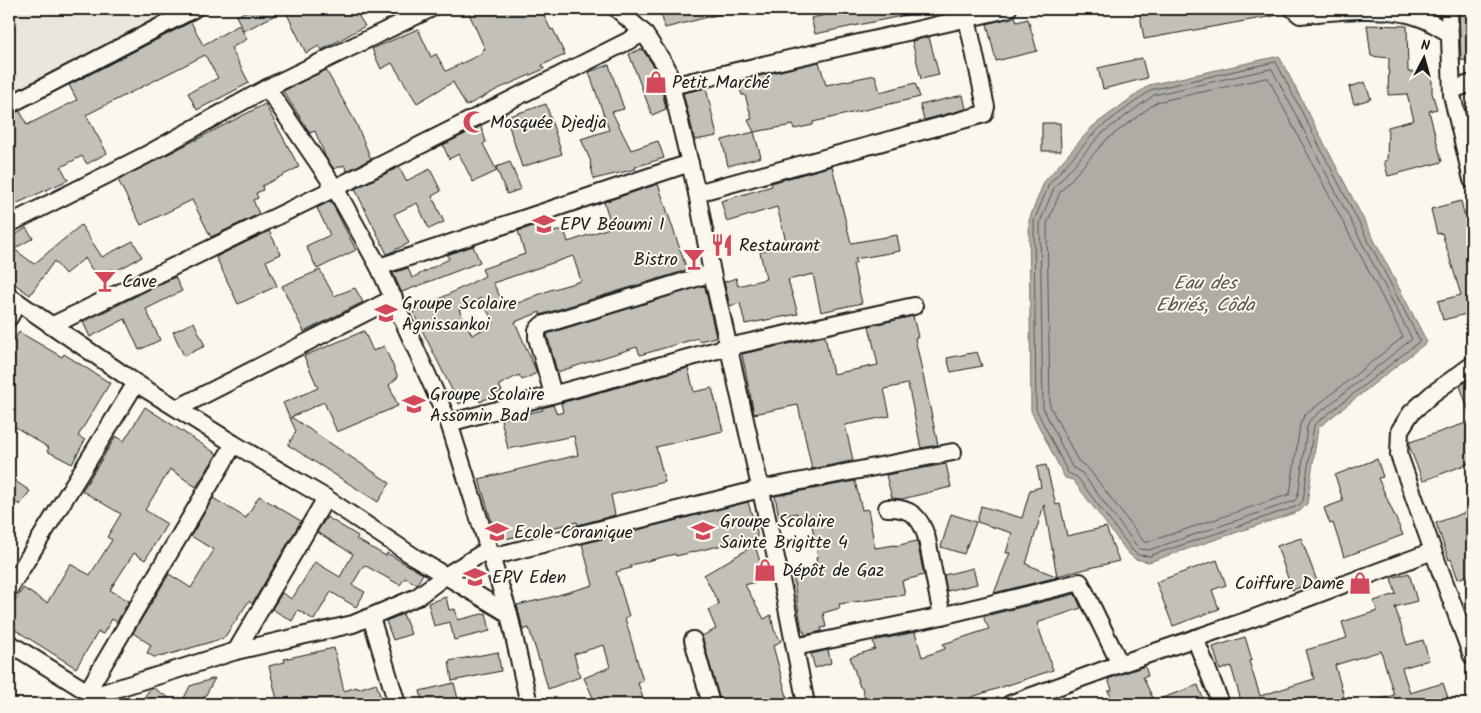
<svg xmlns="http://www.w3.org/2000/svg" width="1481" height="713" viewBox="0 0 1481 713" font-family="Kalam,sans-serif">
  <style>
    .built { fill: #eae6dc }
    .water { fill: #afaca5; stroke: #74726e }
    .lines { fill: none; stroke-linecap: round; stroke-linejoin: round }
    .shore { stroke: #575653; stroke-width: 1 }
    .building { fill: #c3c0b8; stroke: #1c1c1c; fill-rule: evenodd }
    .minor-casing { stroke: #1c1c1c; stroke-width: 20 }
    .minor { stroke: #fbf7ec; stroke-width: 16 }
    .labels { text-anchor: middle; stroke-width: 4; stroke-linejoin: round; paint-order: stroke }
    .poi-label { font-size: 18px; fill: #1c1c1c; stroke: #fbf7ec; text-anchor: start }
    .water-label { font-size: 19px; font-style: italic; fill: #575653; stroke: #fbf7ec }
  </style>
  <rect width="100%" height="100%" fill="#fbf7ec"/>
  <filter id="ink" filterUnits="userSpaceOnUse"><feTurbulence type="fractalNoise" baseFrequency=".02" numOctaves="2"/><feDisplacementMap in="SourceGraphic" scale="10" xChannelSelector="R" yChannelSelector="G"/><feConvolveMatrix kernelMatrix="1 2 1 2 8 2 1 2 1" color-interpolation-filters="sRGB"/></filter>
  <g filter="url(#ink)">
    <!-- built -->
    <path class="built" d="M9,9H180L9,98Z"/>
    <!-- water -->
    <path class="water" d="M1279,56L1427,342L1318,428L1307,504L1300,511L1149,562L1135,559L1128,553L1073,480L1065,478L1031,411L1029,220L1044,182L1093,126L1149,85Z"/>
    <g class="lines">
      <!-- shore -->
      <g class="shore">
        <path d="M1276,62L1420,341L1314,425L1303,501L1298,506L1149,556L1138,555L1132,550L1077,477L1068,473L1036,409L1034,221L1049,184L1097,130L1151,90Z"/>
        <path d="M1272,69L1412,339L1309,421L1307,427L1299,489L1297,498L1294,501L1149,550L1140,549L1136,545L1082,473L1072,467L1043,408L1040,222L1054,188L1101,134L1154,95Z"/>
        <path d="M1268,78L1403,337L1304,416L1300,425L1290,494L1148,542H1144L1088,468L1078,461L1050,406L1047,224L1060,192L1106,140L1157,102Z"/>
      </g>
    </g>
    <!-- building -->
    <g class="building">
      <path d="M252,9H354L365,26L322,50L319,46L306,53L285,10L244,31L236,16Z"/>
      <path d="M467,9H541L551,30L553,29L565,55L542,65L544,69L498,89L466,106L453,82L417,103L392,63L381,69L372,49L418,29L431,57L436,54L446,71L483,53L482,50L485,49Z"/>
      <path d="M680,9H723L724,13L665,28L661,13Z"/>
      <path d="M854,9H910L911,14L815,34L811,18Z"/>
      <path d="M1139,9H1278L1279,15L1144,39Z"/>
      <path d="M1459,9H1472V61L1461,60Z"/>
      <path d="M1015,16L1017,22L1028,19L1037,51L996,61L987,24Z"/>
      <path d="M191,22L203,45L239,25L247,39L231,48L249,83L197,110L188,93L218,78L205,55L86,115L107,153L87,164L82,156L61,167L68,180L9,207V188L16,185L9,169V115L20,111L27,125L77,100L69,85Z"/>
      <path d="M1367,25L1407,26L1408,72H1432V93L1437,109L1429,111L1442,162L1388,176L1384,161H1387L1388,127L1414,120L1407,94L1388,95L1389,58L1371,56Z"/>
      <path d="M929,37L939,75L921,79L912,41Z"/>
      <path d="M642,49L658,72L666,109L652,115L629,54Z"/>
      <path d="M1142,58L1147,78L1103,89L1098,68Z"/>
      <path d="M819,62L826,85L875,75L880,92L915,83L920,97L813,122V125L794,129L793,125L754,132L761,157L728,166L722,140L754,132L748,120L752,119L745,95H742L737,81Z"/>
      <path d="M609,65L624,109L612,112L631,150L658,141L664,158L635,167L636,169L594,179L590,163L591,162L581,139L609,130L589,72Z"/>
      <path d="M326,70L356,123L371,159L347,171L344,165L334,169L326,158L315,131L310,133L283,91Z"/>
      <path d="M1365,82L1371,99L1354,104L1349,87Z"/>
      <path d="M706,88L717,136L695,140L683,93Z"/>
      <path d="M963,95L966,109L924,120L920,105Z"/>
      <path d="M265,104L299,167L262,186L263,190L256,193L258,198L253,200L259,214L211,237L192,200L141,225L118,180Z"/>
      <path d="M546,104L562,154L522,167L506,117Z"/>
      <path d="M1042,123H1060L1061,151H1042Z"/>
      <path d="M481,126L486,142L483,144L497,171L473,182L459,154L449,159L443,145Z"/>
      <path d="M510,162L521,189L507,194L496,167Z"/>
      <path d="M832,166L851,243L897,235L900,251L855,259L856,263L853,264L862,303L821,312L813,274L788,280L798,314L745,324L740,303L730,306L724,282L736,278L738,286L766,279L760,252L787,245L777,207L727,222L721,201L772,186L771,183Z"/>
      <path d="M399,167L406,181L430,169L441,191L432,196L444,222L429,229L417,203L394,214L409,243L387,254L355,189Z"/>
      <path d="M658,184L687,270L540,315V312L515,322L537,373L522,380L519,375L499,385L502,391L480,402L477,395L459,404L413,312L485,276L482,269L525,254L518,231L539,224L543,235L564,229L568,242L612,227L604,202ZM573,256L581,281L550,290L506,308L493,283ZM481,298L494,324L472,335L459,310Z"/>
      <path d="M331,201L356,250L317,269L306,246L330,235L317,208Z"/>
      <path d="M1461,201L1464,214L1467,213L1472,229V324H1469L1466,314L1443,320L1438,301L1461,295L1442,233L1437,234L1431,209Z"/>
      <path d="M81,225L102,257L133,241L142,257L114,272L112,269L97,278L85,258L65,274L54,261L30,295L9,280V239L26,228L33,238L14,249L34,264Z"/>
      <path d="M269,231L281,254L266,261L277,286L238,304L216,257Z"/>
      <path d="M473,246L480,262L402,292L401,291L393,273L408,268L412,278L449,259L447,255Z"/>
      <path d="M320,270L334,296L355,288L363,302L304,332L282,286Z"/>
      <path d="M175,277L182,291L146,309L160,340L139,350L125,319L90,337L83,322Z"/>
      <path d="M702,286L705,287L716,337L699,341L698,338L640,355L637,347L557,372L547,334Z"/>
      <path d="M913,316L918,337L915,338L938,445L921,448L908,384L884,389L890,416L845,425L853,460L851,461L812,469L798,405L754,414L742,354L825,336L833,374L878,365L869,326Z"/>
      <path d="M194,322L205,346L184,356L173,332Z"/>
      <path d="M364,331L373,351L384,346L398,377L389,385L398,406L337,432L324,402L291,417L390,483L378,502L288,445L296,431L283,403L318,388L304,356Z"/>
      <path d="M19,332L62,357L64,354L110,383L78,436L85,440L72,464L47,451L49,448L9,423V348Z"/>
      <path d="M977,352L982,366L951,372L947,358Z"/>
      <path d="M688,368L694,392L712,388L723,431L656,447L665,482L611,495L615,515L578,525L577,522L497,541L479,479L578,455L574,436L508,449L501,419L543,410L542,408L553,405L557,414L563,412L561,403Z"/>
      <path d="M1472,377V417H1471L1460,386Z"/>
      <path d="M145,407L217,454L196,487L170,469L145,510L167,524L145,560L134,553L110,590L129,601L117,622L112,619L103,634L98,632L76,668L9,626V611L23,588L47,603L70,564L90,575L112,540L107,537L121,514L82,491L116,436L124,441Z"/>
      <path d="M1472,421V462L1423,481L1409,446L1410,442Z"/>
      <path d="M1377,459L1383,477L1378,478L1403,535L1344,557L1333,523L1330,524L1324,508L1343,501L1335,475Z"/>
      <path d="M946,464L951,487L902,499L892,498L886,475Z"/>
      <path d="M1046,465L1056,505L1060,504L1067,536L1106,527L1119,561L1057,576L1044,505L1026,564L1058,577L994,593L1010,553H1006L1012,533L977,522L981,506L1022,518L1030,490L1041,487L1037,467Z"/>
      <path d="M9,477L30,491L20,505L9,498Z"/>
      <path d="M855,481L862,510L868,509L875,548L895,545V546L917,541L924,575L902,581L905,595L839,604L840,608L823,613L826,627L821,628L822,631L805,635L804,631H802L793,576L818,573L816,557H818L810,515L798,518L797,513L779,517L775,496Z"/>
      <path d="M259,496L301,521L252,604L249,601L224,638L164,656L154,657L147,653L151,645L133,633L169,574L191,588L214,550L191,536L213,498L246,518Z"/>
      <path d="M748,502L757,532V537L676,556L675,554L631,565V568L616,572L629,616L625,618L643,681L638,683L645,704H596L584,678L610,667L604,645L574,654L580,677L548,689L540,659L539,660L529,628L523,630L517,605L548,598L593,585L582,544Z"/>
      <path d="M1472,510V574L1458,579L1451,559L1449,560L1436,523Z"/>
      <path d="M951,514L976,522L964,554L941,547Z"/>
      <path d="M327,517L358,536L356,539L386,556L387,553L423,574L417,584L405,578L400,585L364,565L352,585L365,592L356,607L331,592L314,620L298,610L292,621L272,609L282,593L292,599L315,562L340,577L353,554L317,532Z"/>
      <path d="M1301,538L1317,581L1292,590L1277,546Z"/>
      <path d="M755,545L765,579L745,585L764,619L771,615L774,630L781,641L773,646L789,704H721L702,636L716,629L708,610L719,604L704,575Z"/>
      <path d="M1217,560L1226,585L1212,590L1219,609L1173,626L1156,582Z"/>
      <path d="M973,568L977,584L947,591L944,575Z"/>
      <path d="M1409,573L1417,601L1395,607L1407,645L1423,640L1429,660L1402,668L1410,693L1443,683L1450,704H1372L1371,702L1394,695L1381,651L1335,665L1346,704H1307L1306,699L1290,704H1242L1231,666L1220,670L1213,647L1245,637L1252,660L1249,661L1260,696L1314,679L1306,650L1347,638L1342,622L1377,611L1374,601L1396,594L1391,578Z"/>
      <path d="M1075,594L1081,608L1037,623L1053,670L951,704H866L862,687H860L850,657L875,649L873,641L915,632L922,657L945,649L943,644L989,629L984,619L985,616Z"/>
      <path d="M446,597L449,610L455,609L458,620L486,613L490,631L454,640L450,622L434,626L428,603Z"/>
      <path d="M403,614L411,634L393,640L386,621Z"/>
      <path d="M334,648L344,691L357,687L358,689L376,683L383,704H366L365,701L351,704H278L269,666L285,662L284,659Z"/>
      <path d="M828,650L831,663L815,668L811,654Z"/>
      <path d="M498,652L501,671L452,681L449,661Z"/>
      <path d="M1145,666L1148,676L1143,677L1154,701L1198,685L1205,704H1115L1108,691L1112,690L1108,679Z"/>
      <path d="M215,678L201,704H181L190,686Z"/>
      <path d="M454,683L459,703L423,704L420,691Z"/>
      <path d="M153,688L179,704H139L150,689Z"/>
    </g>
    <g class="lines">
      <defs>
        <g id="minor">
          <path d="M617,9L644,33L667,68L697,193L712,273L785,598L806,704"/>
          <path d="M1293,9L1300,15C1335,11 1385,5 1418,17C1429,20 1439,28 1449,33"/>
          <path d="M1449,9L1452,95L1472,180"/>
          <path d="M671,86L1008,9"/>
          <path d="M267,88L335,188L379,267L449,423L509,614L529,704"/>
          <path d="M1452,90L1472,83"/>
          <path d="M9,105L194,9"/>
          <path d="M697,193L984,114L986,107L965,9"/>
          <path d="M9,224L146,155L267,88L430,9"/>
          <path d="M379,267L690,163"/>
          <path d="M9,296L136,383L234,444L326,498L416,558L509,614"/>
          <path d="M9,318L18,302"/>
          <path d="M51,326L335,188L644,33"/>
          <path d="M1472,365L1432,394L1411,413L1400,430L1399,455L1433,551L1472,656"/>
          <path d="M553,394L537,338V330L542,325L712,273"/>
          <path d="M178,408L394,298"/>
          <path d="M449,423L728,347L914,306"/>
          <path d="M887,508C911,507 921,517 927,539L942,616"/>
          <path d="M491,557L760,489L953,452"/>
          <path d="M9,589L136,383"/>
          <path d="M371,617L397,704"/>
          <path d="M1195,638L1221,704"/>
          <path d="M693,640L711,704"/>
          <path d="M9,643L107,704"/>
          <path d="M795,647L933,618L1080,582L1120,664L1010,704"/>
          <path d="M236,651L326,498"/>
          <path d="M1120,664L1254,618L1433,551"/>
          <path d="M87,692L234,444"/>
          <path d="M93,696L236,651L353,624L417,597L445,576L489,549"/>
        </g>
      </defs>
      <!-- minor casing -->
      <use href="#minor" class="minor-casing"/>
      <!-- minor -->
      <use href="#minor" class="minor"/>
    </g>
  </g>
  <!-- icons -->
  <defs>
    <symbol id="shop-bare" viewBox="-9 -9 18 18"><path d="M-5-2.5h2.3a2.7 3.5 0 0 1 5.4 0H5L5.5 6h-11ZM-1.5-2.5h3a1.5 2.3 0 0 0-3 0Z" fill="#d1495b" stroke="#fbf7ec" stroke-width="2.5" paint-order="stroke"/></symbol>
    <symbol id="mosque-bare" viewBox="-9 -9 18 18"><path d="M3.5-4.9A6 6 0 1 0 3.5 4.9A5 5 0 1 1 3.5-4.9Z" fill="#d1495b" stroke="#fbf7ec" stroke-width="2.5" paint-order="stroke"/></symbol>
    <symbol id="school-bare" viewBox="-9 -9 18 18"><path d="M0-5L7-2L0 1L-7-2ZM-4 1L0 2.5L4 1V4Q0 6-4 4Z" fill="#d1495b" stroke="#fbf7ec" stroke-width="2.5" paint-order="stroke"/></symbol>
    <symbol id="restaurant-bare" viewBox="-9 -9 18 18"><path d="M-5-6h1v4h1v-4h1v4h1v-4h1v5L-1.5 .5V6h-2V.5L-5-1ZM5-6V6H3V1.5H1.5Q1.5-4 5-6Z" fill="#d1495b" stroke="#fbf7ec" stroke-width="2.5" paint-order="stroke"/></symbol>
    <symbol id="bar-bare" viewBox="-9 -9 18 18"><path d="M-6-5H6L.8 .8V4.5H3.5V6h-7V4.5H-.8V.8Z" fill="#d1495b" stroke="#fbf7ec" stroke-width="2.5" paint-order="stroke"/></symbol>
  </defs>
  <g fill-rule="evenodd">
    <use href="#shop-bare" x="640" y="66" width="32" height="32"/>
    <use href="#mosque-bare" x="458" y="106" width="32" height="32"/>
    <use href="#school-bare" x="528" y="208" width="32" height="32"/>
    <use href="#restaurant-bare" x="706" y="229" width="32" height="32"/>
    <use href="#bar-bare" x="678" y="243" width="32" height="32"/>
    <use href="#bar-bare" x="89" y="265" width="32" height="32"/>
    <use href="#school-bare" x="370" y="297" width="32" height="32"/>
    <use href="#school-bare" x="398" y="388" width="32" height="32"/>
    <use href="#school-bare" x="687" y="515" width="32" height="32"/>
    <use href="#school-bare" x="481" y="516" width="32" height="32"/>
    <use href="#shop-bare" x="749" y="554" width="32" height="32"/>
    <use href="#school-bare" x="459" y="561" width="32" height="32"/>
    <use href="#shop-bare" x="1344" y="567" width="32" height="32"/>
  </g>
  <g class="labels">
    <!-- poi labels -->
    <g class="poi-label">
      <text x="672" y="88">Petit Marché</text>
      <text x="490" y="128">Mosquée Djedja</text>
      <text x="560" y="230">EPV Béoumi I</text>
      <text x="739" y="251">Restaurant</text>
      <text x="678" y="265" text-anchor="end">Bistro</text>
      <text x="122" y="287">Cave</text>
      <text x="402" y="309">Groupe Scolaire<tspan x="402" dy="21">Agnissankoi</tspan></text>
      <text x="430" y="400">Groupe Scolaire<tspan x="430" dy="21">Assomin Bad</tspan></text>
      <text x="720" y="527">Groupe Scolaire<tspan x="720" dy="21">Sainte Brigitte 4</tspan></text>
      <text x="514" y="538">Ecole Coranique</text>
      <text x="782" y="576">Dépôt de Gaz</text>
      <text x="492" y="583">EPV Eden</text>
      <text x="1344" y="589" text-anchor="end">Coiffure Dame</text>
    </g>
    <!-- water labels -->
    <g class="water-label">
      <text x="1205" y="289">Eau des<tspan x="1205" dy="22">Ebriés, Côda</tspan></text>
    </g>
  </g>
  <!-- margin -->
  <rect width="1481" height="713" fill="none" stroke="#fbf7ec" stroke-width="30"/>
  <rect x="15" y="15" width="1451" height="683" fill="none" stroke="#1c1c1c" stroke-width="2" filter="url(#ink)"/>
  <!-- north arrow -->
  <g transform="translate(1424 58) rotate(6)" stroke="#fbf7ec" stroke-width="4" paint-order="stroke">
  <path d="M0-4L9 19L0 12L-9 19Z" fill="#1c1c1c"/>
  <text y="-8" font-size="14" font-weight="bold" text-anchor="middle" fill="#1c1c1c">N</text>
  </g>
</svg>
